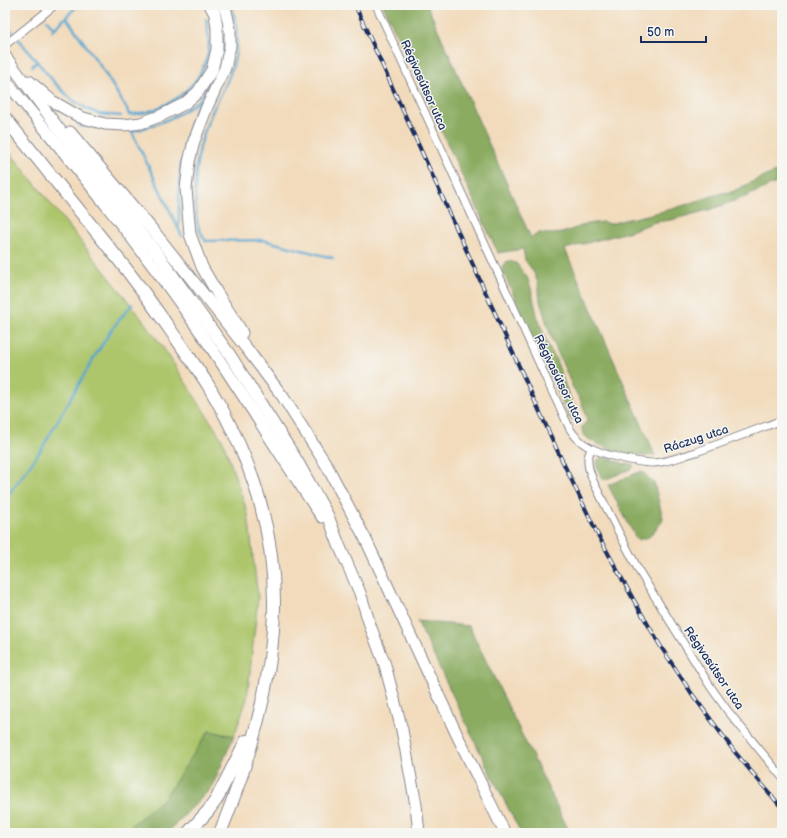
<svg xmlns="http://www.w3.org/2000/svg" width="787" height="838" viewBox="0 0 787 838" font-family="'Balsamiq Sans',sans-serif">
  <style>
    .green { fill: #adc66c; stroke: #647a65 }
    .forest { fill: #8aab60; stroke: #526d5f }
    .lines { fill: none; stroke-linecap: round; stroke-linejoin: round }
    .stream { stroke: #54a4ce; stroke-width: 2.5 }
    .minor-casing { stroke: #86858d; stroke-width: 9 }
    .trunk-casing { stroke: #86858d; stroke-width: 13 }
    .motorway-casing { stroke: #86858d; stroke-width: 14 }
    .minor { stroke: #fff; stroke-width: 7 }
    .trunk { stroke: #fff; stroke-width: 11 }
    .motorway { stroke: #fff; stroke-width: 12 }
    .rail-casing { stroke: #1b2f5e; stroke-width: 4 }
    .rail { stroke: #f6f6f2; stroke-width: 2.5; stroke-dasharray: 8; stroke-linecap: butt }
    .labels { text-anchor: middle; stroke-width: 3; stroke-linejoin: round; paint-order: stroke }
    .street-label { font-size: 12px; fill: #1b2f5e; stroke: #f6f6f2 }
  </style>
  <rect width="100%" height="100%" fill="#f6f6f2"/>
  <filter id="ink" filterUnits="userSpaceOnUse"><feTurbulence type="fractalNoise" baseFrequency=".025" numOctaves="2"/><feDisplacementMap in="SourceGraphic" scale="8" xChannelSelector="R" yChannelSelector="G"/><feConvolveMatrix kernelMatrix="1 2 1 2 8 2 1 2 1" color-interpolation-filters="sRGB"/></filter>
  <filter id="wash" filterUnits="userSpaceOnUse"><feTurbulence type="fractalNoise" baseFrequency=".012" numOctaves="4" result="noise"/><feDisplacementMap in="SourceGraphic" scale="16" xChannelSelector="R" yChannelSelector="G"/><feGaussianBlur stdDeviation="0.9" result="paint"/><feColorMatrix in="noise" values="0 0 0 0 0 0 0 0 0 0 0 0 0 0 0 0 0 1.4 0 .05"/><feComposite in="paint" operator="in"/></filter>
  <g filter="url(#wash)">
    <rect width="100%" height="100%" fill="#f2dbbc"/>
    <!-- green -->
    <path class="green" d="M5,146L125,297L163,347L223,441L248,514L258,598L247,699L234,736L209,731L165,798L123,833H5Z"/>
    <!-- forest -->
    <g class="forest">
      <path d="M383,5H427L531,238L539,233L551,234L562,233L587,224L603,222L610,224L624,220L643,216L672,209L722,193L732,192L760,178L782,170V181L776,183L745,197L712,209L671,220L655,222L631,231L565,249L655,455C652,455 649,456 646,456C632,456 590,446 583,433C582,430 582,429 582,426L587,421L586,415L581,401L573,388L551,337L540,301L538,283L533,271L525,260L523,249L498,253Z"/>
      <path d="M508,261L516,263L527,277L531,288L537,315L548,346L555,357L568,393L577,410V415L575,418L571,420L570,419L502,270C502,265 504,263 508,261Z"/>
      <path d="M604,457L625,464H633V468L604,480C599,473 593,465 600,458Z"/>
      <path d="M642,471L654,483L663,518L661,523L649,537L637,540L608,485Z"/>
      <path d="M417,621L469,626L570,833H521L490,773Z"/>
      <path d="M209,731L234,736L212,787L171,829L164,833H123L165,797Z"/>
    </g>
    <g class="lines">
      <!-- stream -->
      <g class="stream">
        <path d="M201,5L202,7"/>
        <path d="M66,17L103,70L127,109L129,115C135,114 141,113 147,112C176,104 202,83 208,53C210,42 208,30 206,19"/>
        <path d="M47,20L54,29"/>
        <path d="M5,23L54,82L71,99L85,108L99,114L121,116"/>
        <path d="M52,31L78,5"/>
        <path d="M5,32L10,29"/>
        <path d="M32,66L37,62"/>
        <path d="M78,123L81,127L88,125L92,126"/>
        <path d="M131,130L182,236"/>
        <path d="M131,132C159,124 177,118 200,99"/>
        <path d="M184,147L191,121L200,99L212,80"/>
        <path d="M178,228L179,224V195L181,161"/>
        <path d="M205,241L263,240L333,258"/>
        <path d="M206,241C204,238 202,236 201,233C197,226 196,217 196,209C193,178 197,147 210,117C216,102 226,87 231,71C239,49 238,26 231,5"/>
        <path d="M5,499L41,450L95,356L112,329L132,304"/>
      </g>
    </g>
  </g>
  <g filter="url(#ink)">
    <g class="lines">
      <defs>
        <g id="minor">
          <path d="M376,5L550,387L570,429C579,444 593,450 609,455C624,459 639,463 654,463C669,462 682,456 696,452C725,442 753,431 782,420"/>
          <path d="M5,45L55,5"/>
          <path d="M591,449L588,457V463L589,469L593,481L617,529L639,571L710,686L727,710L782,777"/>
        </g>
        <g id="trunk">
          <path d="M223,5L226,11L230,30V46L225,68L207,107L194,141L189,162L186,189L190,234L202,267L217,293L240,329L242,333"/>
          <path d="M5,56L59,129L159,256L230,355L296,459L328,516L339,545L360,593L371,628L385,665L402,730L416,805L419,833"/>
          <path d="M5,80C72,162 139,243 199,330C242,391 280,456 322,517"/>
          <path d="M29,81L52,101L80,117L105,124L124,125L141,123L160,116L184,104L198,92L212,70L217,49V28L215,14L210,5"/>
          <path d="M70,132L151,228L247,349L283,397L327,466L366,540L457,735L505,833"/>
        </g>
        <g id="motorway">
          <path d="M5,118C43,165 81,212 119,260C139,285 157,311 176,338C186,353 198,369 208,385C248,451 275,527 274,606C273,684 249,761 220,833"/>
          <path d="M188,833L208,811L216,800L246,741"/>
        </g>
      </defs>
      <!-- minor casing -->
      <use href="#minor" class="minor-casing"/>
      <!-- trunk casing -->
      <use href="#trunk" class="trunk-casing"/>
      <!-- motorway casing -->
      <use href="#motorway" class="motorway-casing"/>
      <!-- minor -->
      <use href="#minor" class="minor"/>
      <!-- trunk -->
      <use href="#trunk" class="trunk"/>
      <!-- motorway -->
      <use href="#motorway" class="motorway"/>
      <defs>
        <path id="rail" d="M355,5L558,452L598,535L632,597L661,647L692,694L734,751L782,808"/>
      </defs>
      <!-- rail casing -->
      <use href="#rail" class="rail-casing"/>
      <!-- rail -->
      <use href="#rail" class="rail"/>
    </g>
  </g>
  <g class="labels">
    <!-- street labels -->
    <g class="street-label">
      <text transform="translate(424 85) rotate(66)" y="4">Régivasútsor utca</text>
      <text transform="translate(559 379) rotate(64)" y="4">Régivasútsor utca</text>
      <text transform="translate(696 439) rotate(-18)" y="4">Ráczug utca</text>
      <text transform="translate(714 668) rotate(56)" y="4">Régivasútsor utca</text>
    </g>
  </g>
  <!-- margin -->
  <rect width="787" height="838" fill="none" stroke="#f6f6f2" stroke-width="20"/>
  <!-- scale -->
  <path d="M641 36v6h65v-6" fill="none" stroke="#1b2f5e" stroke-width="2"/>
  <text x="647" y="36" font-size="12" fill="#1b2f5e" stroke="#f6f6f2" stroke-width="3" paint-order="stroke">50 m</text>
</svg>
